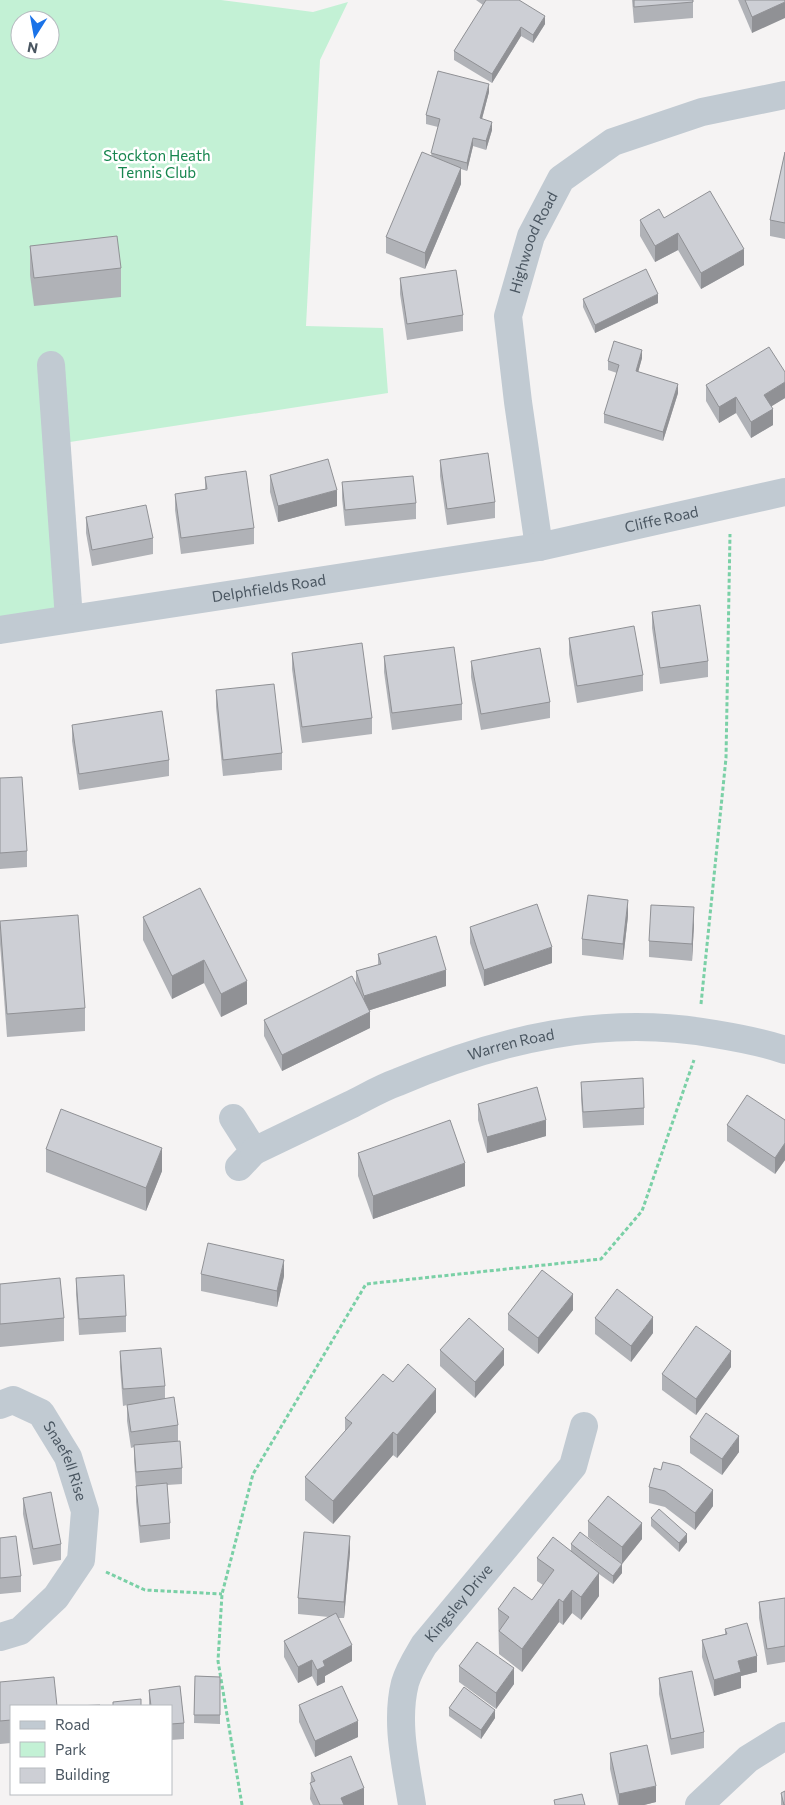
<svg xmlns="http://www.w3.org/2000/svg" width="785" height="1805" viewBox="0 0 785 1805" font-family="Commissioner,sans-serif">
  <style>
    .green { fill: #c3f1d5; fill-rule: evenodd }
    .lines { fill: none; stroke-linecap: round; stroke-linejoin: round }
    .path { stroke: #7ad0a6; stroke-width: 3; stroke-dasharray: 4 2.5; stroke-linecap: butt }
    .minor { stroke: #c1cad2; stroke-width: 28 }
    .wall { fill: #b0b2b7 }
    .shaded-wall { fill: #909195 }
    .building { fill: #cdcfd5; stroke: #909195 }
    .labels { text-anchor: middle; stroke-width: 5; stroke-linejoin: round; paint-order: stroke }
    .park-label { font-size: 15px; fill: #17864f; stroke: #fff }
    .street-label { font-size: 15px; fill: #4a5661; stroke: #fff }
  </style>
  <rect width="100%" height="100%" fill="#f5f3f3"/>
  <!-- green -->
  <path class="green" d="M0,0H221L313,12L348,2L320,60L306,326L383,328L388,393L57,444L69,619L0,630ZM20,20H50V50H20Z"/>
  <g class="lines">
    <!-- path -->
    <g class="path">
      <path d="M701,1004L726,758L730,534"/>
      <path d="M106,1572L145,1590L222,1594"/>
      <path d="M242,1805L218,1661L222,1594L253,1474L366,1284L601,1259L642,1211L694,1060"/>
    </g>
    <!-- minor -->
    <g class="minor">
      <path d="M51,365L69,619"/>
      <path id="s1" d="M539,547L518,402L508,316L531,236L561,179L613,142L702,112L785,95"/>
      <path id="s2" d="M0,630L539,547L785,492"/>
      <path d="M233,1118L254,1151L239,1167"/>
      <path id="s3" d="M254,1151C286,1136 318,1120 350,1105C366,1097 381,1088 398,1082C500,1039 604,1014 715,1034C739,1038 762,1042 785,1050"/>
      <path id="s4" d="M0,1405L13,1400L41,1413L68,1457L85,1511L81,1560L56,1597L20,1631L0,1637"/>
      <path id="s5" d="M412,1805C406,1765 395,1723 405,1683C409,1669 417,1657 424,1645L573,1466L584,1426"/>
      <path d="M699,1805L748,1759L785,1736"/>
    </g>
  </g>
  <!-- wall -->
  <g class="wall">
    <path d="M476,0H519L545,24L533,43L521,36L492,83L454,60V51L483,5Z"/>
    <path d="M632,0H693V18L634,23Z"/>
    <path d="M738,0H785L752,33Z"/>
    <path d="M489,92L482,119L492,130L486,150L473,146L467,171L461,169V184L425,269L386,253V237L431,156L438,127L426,124V115Z"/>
    <path d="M785,152V239L770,236V220Z"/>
    <path d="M664,218L744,265L701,289L678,250L655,262L640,236V220Z"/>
    <path d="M30,246L121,268V297L34,306L30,275Z"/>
    <path d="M400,278L463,315V331L407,340L400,294Z"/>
    <path d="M583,299L658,303L595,333L583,307Z"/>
    <path d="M642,358L638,372L678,393L663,441L604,423V414L617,373L608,370V361Z"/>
    <path d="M706,385L785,398L771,406L773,425L751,438L736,413L719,423L706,401Z"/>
    <path d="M440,460L495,502V518L447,525L440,476Z"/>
    <path d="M270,475L337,506L278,522L270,492Z"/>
    <path d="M205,477L254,528V544L181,554L175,510V494L205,490Z"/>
    <path d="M342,482L416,503V519L345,526L342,498Z"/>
    <path d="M86,517L153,538V554L92,566L86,533Z"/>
    <path d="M652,612L708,661V677L660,684L652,628Z"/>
    <path d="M569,638L643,675V691L577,703L569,654Z"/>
    <path d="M292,653L372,718V734L302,743L292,669Z"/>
    <path d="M384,656L462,704V720L392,730L384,672Z"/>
    <path d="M471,661L550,702V718L481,730L471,677Z"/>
    <path d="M216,690L282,753V770L223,776L216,707Z"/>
    <path d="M72,725L169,760V776L79,790L72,741Z"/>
    <path d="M0,778L27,851V867L0,869Z"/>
    <path d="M200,888L247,1004L221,1017L204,983L172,999L143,940V917Z"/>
    <path d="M628,916L623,960L582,955V939Z"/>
    <path d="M0,921L85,1008V1031L7,1037L0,944Z"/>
    <path d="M694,924L692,961L649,957V941Z"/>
    <path d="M470,927L552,963L484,986L470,943Z"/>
    <path d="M378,954L446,986L370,1010V1028L282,1071L264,1036V1020L356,983V971L378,965Z"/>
    <path d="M581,1082L644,1108V1125L583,1128L581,1098Z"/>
    <path d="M478,1104L546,1136L487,1153L478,1120Z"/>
    <path d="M785,1120V1160L775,1174L727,1141V1125Z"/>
    <path d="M46,1149L162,1171L146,1211L46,1172Z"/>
    <path d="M358,1153L465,1186L373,1219L358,1176Z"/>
    <path d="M201,1274L284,1276L277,1307L201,1291Z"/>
    <path d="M76,1278L126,1316V1332L79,1335L76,1294Z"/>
    <path d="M0,1284L64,1318V1341L0,1347Z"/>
    <path d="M573,1310L538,1354L508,1330V1314Z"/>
    <path d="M595,1318L653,1333L631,1362L595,1334Z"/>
    <path d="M440,1350L504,1365L475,1398L440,1366Z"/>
    <path d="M120,1351L165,1386V1399L178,1425V1441L182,1468V1484L167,1485L170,1523V1539L140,1543L136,1502V1486L134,1461V1447L131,1448L127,1421V1405L123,1406L120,1367Z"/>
    <path d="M731,1367L696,1415L662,1390V1374Z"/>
    <path d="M393,1382L436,1412L397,1458L393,1455L333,1524L305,1500V1477L345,1431V1418Z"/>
    <path d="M690,1437L739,1452L722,1475L690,1453Z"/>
    <path d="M654,1468L713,1506L695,1530L665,1507L649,1503V1487Z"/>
    <path d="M23,1498L61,1544V1560L33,1565L23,1514Z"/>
    <path d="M651,1518L687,1542L679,1552L651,1526Z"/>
    <path d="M588,1521L642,1539L622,1564L588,1537Z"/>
    <path d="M0,1538L21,1576V1592L0,1594Z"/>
    <path d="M571,1544L622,1573L613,1584L599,1574V1596L581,1620L572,1613L563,1625L559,1622L522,1672L499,1654L498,1609L532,1600L543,1585L537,1581V1558L571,1551Z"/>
    <path d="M350,1552L344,1618H338L352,1661L325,1676V1682L317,1686L312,1676L298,1683L284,1657V1641L329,1617L298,1614V1598Z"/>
    <path d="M785,1598V1662L767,1665L759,1618V1602Z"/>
    <path d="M725,1629L757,1672L741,1676V1688L714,1696L702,1657V1640L725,1634Z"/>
    <path d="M459,1666L514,1684L496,1709L459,1682Z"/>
    <path d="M195,1676L220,1677V1724L194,1723Z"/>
    <path d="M659,1678L704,1732V1748L671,1755L659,1694Z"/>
    <path d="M0,1682L11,1706V1743L0,1744Z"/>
    <path d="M180,1686L184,1723V1739L171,1740V1706H149V1690Z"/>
    <path d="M299,1705L358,1737L315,1757L299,1722Z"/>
    <path d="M449,1708L495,1718L481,1739L449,1716Z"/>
    <path d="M610,1753L656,1802L644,1805H618L610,1769Z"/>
    <path d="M311,1773L364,1805H313L310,1799Z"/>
    <path d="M781,1793L785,1805H781Z"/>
  </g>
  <!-- shaded-wall -->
  <g class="shaded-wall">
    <path d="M785,2V18L752,33V17Z"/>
    <path d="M545,16V24L533,43V35Z"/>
    <path d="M521,27V36L492,83V74Z"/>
    <path d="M489,84V92L480,126V118Z"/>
    <path d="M492,122V130L486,150V141Z"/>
    <path d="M473,138V146L467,171V163Z"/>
    <path d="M461,168V184L425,269V253Z"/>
    <path d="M678,233V250L655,262V246Z"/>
    <path d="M744,249V265L701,289V273Z"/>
    <path d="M658,294V303L595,333V325Z"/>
    <path d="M642,350V358L636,380V371Z"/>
    <path d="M785,382V398L764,411V395Z"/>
    <path d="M678,384V393L663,441V432Z"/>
    <path d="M736,397V413L719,423V407Z"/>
    <path d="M773,409V425L751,438V422Z"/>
    <path d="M337,490V506L278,522V506Z"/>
    <path d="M628,900V916L623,960V944Z"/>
    <path d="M694,907V924L692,961V944Z"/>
    <path d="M552,947V963L484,986V970Z"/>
    <path d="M204,960V983L172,999V976Z"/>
    <path d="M446,970V986L364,1012V996Z"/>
    <path d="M247,981V1004L221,1017V994Z"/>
    <path d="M370,1012V1028L282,1071V1055Z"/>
    <path d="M546,1120V1136L487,1153V1137Z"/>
    <path d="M785,1143V1160L775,1174V1158Z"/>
    <path d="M162,1148V1171L146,1211V1188Z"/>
    <path d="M465,1163V1186L373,1219V1196Z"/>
    <path d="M284,1260V1276L277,1307V1291Z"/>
    <path d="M573,1294V1310L538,1354V1338Z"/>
    <path d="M653,1317V1333L631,1362V1346Z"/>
    <path d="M504,1349V1365L475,1398V1382Z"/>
    <path d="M731,1351V1367L696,1415V1399Z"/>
    <path d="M436,1389V1412L397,1458V1435Z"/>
    <path d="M393,1432V1455L333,1524V1501Z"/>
    <path d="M739,1436V1452L722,1475V1459Z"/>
    <path d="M713,1490V1506L695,1530V1513Z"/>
    <path d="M642,1523V1539L622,1564V1547Z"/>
    <path d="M687,1534V1542L679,1552V1543Z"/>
    <path d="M350,1536V1552L344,1618V1602Z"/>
    <path d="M622,1564V1573L613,1584V1576Z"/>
    <path d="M599,1573V1596L581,1620V1597Z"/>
    <path d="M572,1590V1613L563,1625V1602Z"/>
    <path d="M559,1599V1622L522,1672V1649Z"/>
    <path d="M352,1645V1661L325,1676V1682L317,1686V1670L323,1661Z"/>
    <path d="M757,1656V1672L741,1676V1688L714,1696V1680L738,1661Z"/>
    <path d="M312,1660V1676L298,1683V1667Z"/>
    <path d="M514,1668V1684L496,1709V1693Z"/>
    <path d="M495,1710V1718L481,1739V1730Z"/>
    <path d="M358,1721V1737L315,1757V1741Z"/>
    <path d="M656,1786V1802L644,1805H619V1794Z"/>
    <path d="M364,1788V1805H341V1798Z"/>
  </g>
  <!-- building -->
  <g class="building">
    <path d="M486,0H519L545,16L533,35L521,27L492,74L454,51Z"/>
    <path d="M634,0H693V2L634,7Z"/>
    <path d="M745,0H785V2L752,17Z"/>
    <path d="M438,71L489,84L480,118L492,122L486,141L473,138L467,163L431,153L440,119L426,115Z"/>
    <path d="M422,152L461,168L425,253L386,237Z"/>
    <path d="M785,152V223L770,220Z"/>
    <path d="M710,191L744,249L701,273L678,233L655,246L640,220L659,209L664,218Z"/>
    <path d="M117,236L121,268L34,278L30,246Z"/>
    <path d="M646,269L658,294L595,325L583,299Z"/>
    <path d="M456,270L463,315L407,324L400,278Z"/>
    <path d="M614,341L642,350L636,371L678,384L663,432L604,414L619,365L608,361Z"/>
    <path d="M769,347L785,372V382L764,395L773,409L751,422L736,397L719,407L706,385Z"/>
    <path d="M488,453L495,502L447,509L440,460Z"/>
    <path d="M328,459L337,490L278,506L270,475Z"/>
    <path d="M246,471L254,528L181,538L175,494L207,489L205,477Z"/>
    <path d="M413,476L416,503L345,510L342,482Z"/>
    <path d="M146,505L153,538L92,550L86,517Z"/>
    <path d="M700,605L708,661L660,668L652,612Z"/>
    <path d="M634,626L643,675L577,686L569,638Z"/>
    <path d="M362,643L372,718L302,727L292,653Z"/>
    <path d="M454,647L462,704L392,713L384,656Z"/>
    <path d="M540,648L550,702L481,714L471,661Z"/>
    <path d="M274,684L282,753L223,760L216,690Z"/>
    <path d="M162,711L169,760L79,774L72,725Z"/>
    <path d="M22,777L27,851L0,853V778Z"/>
    <path d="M200,888L247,981L221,994L204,960L172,976L143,917Z"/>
    <path d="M588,895L628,900L623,944L582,939Z"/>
    <path d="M537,904L552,947L484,970L470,927Z"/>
    <path d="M651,905L694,907L692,944L649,941Z"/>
    <path d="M78,915L85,1008L7,1014L0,921Z"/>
    <path d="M436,936L446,970L364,996L356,971L381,964L378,954Z"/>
    <path d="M352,976L370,1012L282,1055L264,1020Z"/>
    <path d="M643,1078L644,1108L583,1112L581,1082Z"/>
    <path d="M537,1087L546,1120L487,1137L478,1104Z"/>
    <path d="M747,1095L785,1120V1143L775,1158L727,1125Z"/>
    <path d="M61,1109L162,1148L146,1188L46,1149Z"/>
    <path d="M450,1120L465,1163L373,1196L358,1153Z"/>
    <path d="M208,1243L284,1260L277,1291L201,1274Z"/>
    <path d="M542,1270L573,1294L538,1338L508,1314Z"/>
    <path d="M124,1275L126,1316L79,1319L76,1278Z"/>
    <path d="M60,1278L64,1318L0,1324V1284Z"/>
    <path d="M617,1289L653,1317L631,1346L595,1318Z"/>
    <path d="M469,1318L504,1349L475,1382L440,1350Z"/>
    <path d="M696,1326L731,1351L696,1399L662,1374Z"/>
    <path d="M161,1348L165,1386L123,1389L120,1351Z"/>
    <path d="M408,1364L436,1389L397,1435L393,1432L333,1501L305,1477L352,1423L345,1418L383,1374L393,1382Z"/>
    <path d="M174,1397L178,1425L131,1432L127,1405Z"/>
    <path d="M706,1413L739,1436L722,1459L690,1437Z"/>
    <path d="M180,1441L182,1468L136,1472L134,1445Z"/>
    <path d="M663,1462L679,1466L713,1490L695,1513L665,1491L649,1487L654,1468L661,1470Z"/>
    <path d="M167,1483L170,1523L140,1526L136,1486Z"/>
    <path d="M51,1492L61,1544L33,1549L23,1498Z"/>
    <path d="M608,1496L642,1523L622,1547L588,1521Z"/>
    <path d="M659,1509L687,1534L679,1543L651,1518Z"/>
    <path d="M304,1532L350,1536L344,1602L298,1598Z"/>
    <path d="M580,1532L622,1564L613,1576L571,1544Z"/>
    <path d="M16,1536L21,1576L0,1578V1538Z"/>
    <path d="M553,1537L599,1573L581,1597L572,1590L563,1602L559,1599L522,1649L499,1631L509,1617L498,1609L514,1587L532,1600L554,1570L537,1558Z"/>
    <path d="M785,1598V1646L767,1649L759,1602Z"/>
    <path d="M336,1613L352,1645L323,1661L325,1666L317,1670L312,1660L298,1667L284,1641Z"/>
    <path d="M747,1623L757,1656L738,1661L741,1672L714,1680L702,1640L727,1634L725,1629Z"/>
    <path d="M477,1642L514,1668L496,1693L459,1666Z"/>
    <path d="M692,1671L704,1732L671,1739L659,1678Z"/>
    <path d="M195,1676L220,1677V1715H194Z"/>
    <path d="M54,1677L57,1706H11V1720L0,1721V1682Z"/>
    <path d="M180,1686L184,1723L171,1724V1706H151L149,1690Z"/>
    <path d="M342,1686L358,1721L315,1741L299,1705Z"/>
    <path d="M464,1687L495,1710L481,1730L449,1708Z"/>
    <path d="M141,1699V1706H113V1702Z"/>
    <path d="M100,1705V1706H75Z"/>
    <path d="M647,1745L656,1786L619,1794L610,1753Z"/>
    <path d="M351,1756L364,1788L341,1798L344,1805H320L310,1783L315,1781L311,1773Z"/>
    <path d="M785,1791V1805H784L781,1793Z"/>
    <path d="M582,1794L585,1805H555L554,1800Z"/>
  </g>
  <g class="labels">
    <!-- park labels -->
    <g class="park-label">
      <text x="157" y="161">Stockton Heath<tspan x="157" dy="17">Tennis Club</tspan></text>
    </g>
    <!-- street labels -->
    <g class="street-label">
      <text dy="5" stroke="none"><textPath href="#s1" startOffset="311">Highwood Road</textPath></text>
      <text dy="5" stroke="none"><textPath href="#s2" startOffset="671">Cliffe Road</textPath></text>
      <text dy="5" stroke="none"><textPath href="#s2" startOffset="272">Delphfields Road</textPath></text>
      <text dy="5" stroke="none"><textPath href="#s3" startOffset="279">Warren Road</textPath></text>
      <text dy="5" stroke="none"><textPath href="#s4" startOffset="99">Snaefell Rise</textPath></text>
      <text dy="5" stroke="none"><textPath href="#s5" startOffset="220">Kingsley Drive</textPath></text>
    </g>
  </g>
  <!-- legend -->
  <rect x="10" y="1705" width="162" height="90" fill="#ffffff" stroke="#b7bbc0"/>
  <rect x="20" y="1721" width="25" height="8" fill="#c1cad2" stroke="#b7bbc0"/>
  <text x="55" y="1730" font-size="15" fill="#4a5661">Road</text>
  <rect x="20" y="1742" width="25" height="15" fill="#c3f1d5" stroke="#b7bbc0"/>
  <text x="55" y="1755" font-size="15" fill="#4a5661">Park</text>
  <rect x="20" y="1768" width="25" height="15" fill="#cdcfd5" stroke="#b7bbc0"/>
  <text x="55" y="1780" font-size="15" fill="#4a5661">Building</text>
  <!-- north arrow -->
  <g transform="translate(35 35) rotate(191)"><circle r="24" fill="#ffffff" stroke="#b7bbc0"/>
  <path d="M0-4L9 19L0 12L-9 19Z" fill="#1a73e8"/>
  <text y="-8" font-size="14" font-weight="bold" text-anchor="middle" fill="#4a5661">N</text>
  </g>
</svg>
